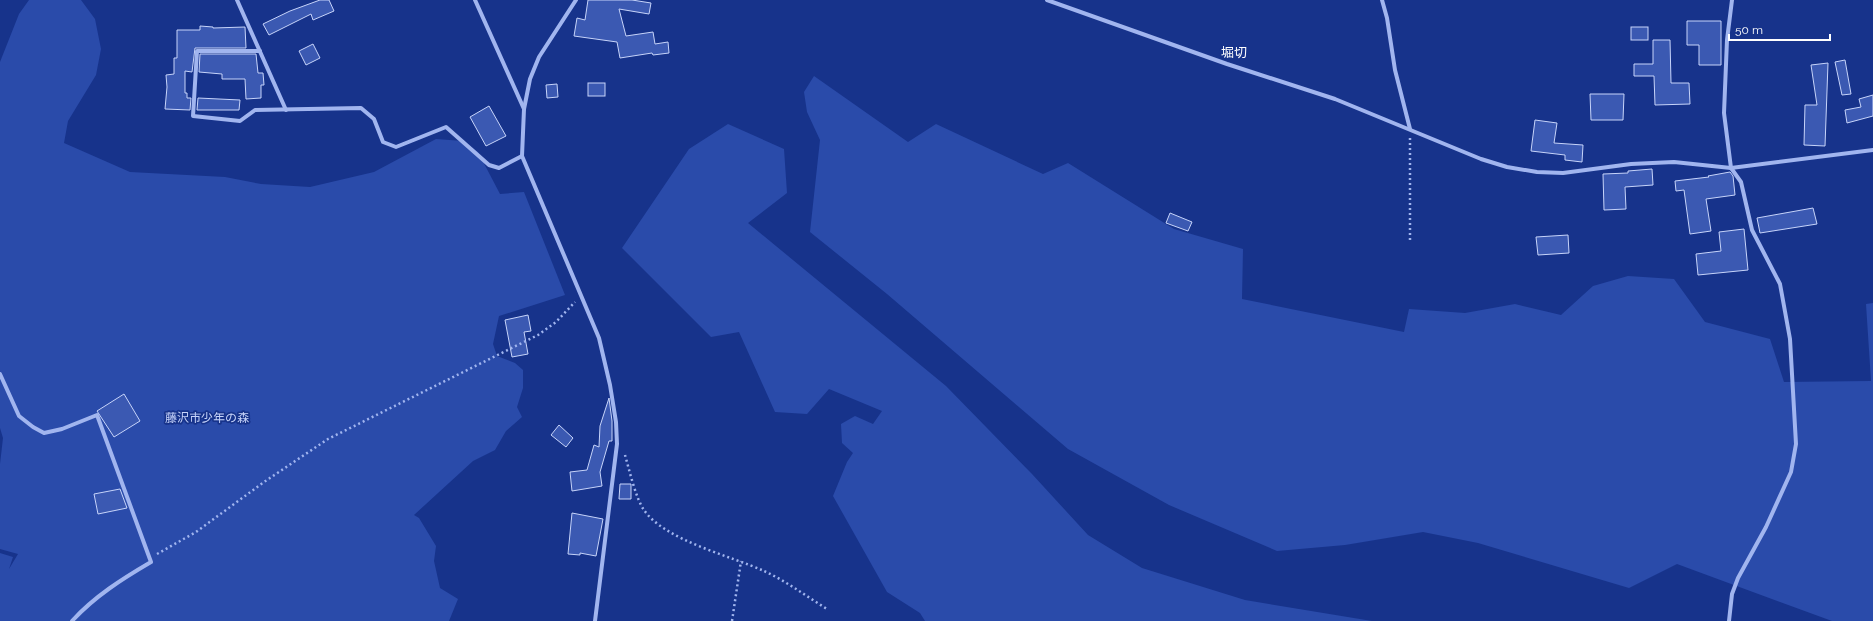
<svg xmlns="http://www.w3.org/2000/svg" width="1873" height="621" viewBox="0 0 1873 621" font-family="Raleway,'Noto Sans JP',sans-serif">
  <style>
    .green { fill: #2a4baa }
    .building { fill: #3b59b2; stroke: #c7d4fa }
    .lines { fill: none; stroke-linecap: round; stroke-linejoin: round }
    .path { stroke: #a1b5ef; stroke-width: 2.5; stroke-dasharray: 2 3; stroke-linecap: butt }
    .minor { stroke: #a1b5ef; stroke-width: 4 }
    .labels { text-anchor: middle; stroke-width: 3.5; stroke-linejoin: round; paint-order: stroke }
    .park-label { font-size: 12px; fill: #c7d4fa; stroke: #17338b }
    .neighbourhood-label { font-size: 13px; fill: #fff; stroke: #17338b }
  </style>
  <rect width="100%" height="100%" fill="#17338b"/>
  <!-- green -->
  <g class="green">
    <path d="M29,0H81L95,19L101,49L96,75L68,121L64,143L130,172L225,177L261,184L310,187L374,172L436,139L463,141L478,152L500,194L524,192L565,295L499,316L493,344L497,356L515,363L523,370V388L517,407L522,417L506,431L495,450L473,461L414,515L419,518L436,546L434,561L440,588L458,599L449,621H0V553L13,557L9,569L18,554L0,549V464L3,438L0,428V62L19,14Z"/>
    <path d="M814,76L908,142L936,124L1043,174L1068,163L1174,229L1243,249L1242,299L1404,332L1409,309L1465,313L1515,304L1561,315L1593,286L1628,276L1674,279L1705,322L1770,339L1784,382L1871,381L1866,304L1873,303V621H1832L1677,564L1629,588L1478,543L1423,532L1345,545L1277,551L1169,505L1068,449L887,294L810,232L820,140L807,112L804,92Z"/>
    <path d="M728,124L784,149L787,193L748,223L946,386L1032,474L1088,535L1142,568L1245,600L1372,621H925L920,613L887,592L833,496L847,462L853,453L842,443L841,424L855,416L873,424L882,411L829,389L807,414L775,412L739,332L711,337L622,248L689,149Z"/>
  </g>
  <!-- building -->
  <g class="building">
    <path d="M320,0H329L334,11L313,20L311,14L269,35L263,24L290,11Z"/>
    <path d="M588,0H632L651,3L649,14L619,9L626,36L653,32L655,44L668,42L669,53L653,55L652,53L620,58L617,42L574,36L577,18L585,20Z"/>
    <path d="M1687,21H1721V65H1699V45H1687Z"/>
    <path d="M200,26L213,27V28L245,27L246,48H195L192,72L185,71V93H187V98H191L190,110L165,109L167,87L166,75L174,74V58H177V30H200Z"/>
    <rect x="1631" y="27" width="17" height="13"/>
    <path d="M1653,40H1670L1671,83H1689L1690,104L1655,105L1654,76H1634V64H1653Z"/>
    <path d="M313,44L320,58L306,65L299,51Z"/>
    <path d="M200,54H256L258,73H263L264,85H261V98L246,99L245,79H222V74L199,72Z"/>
    <path d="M1845,60L1851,94L1842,95L1835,62Z"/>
    <path d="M1828,63L1825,146L1804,145L1805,105H1817L1811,65Z"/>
    <rect x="588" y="83" width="17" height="13"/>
    <path d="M557,84L558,97L547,98L546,85Z"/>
    <path d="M1590,94H1624L1623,120H1591Z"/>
    <path d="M1873,95V116L1847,123L1845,110L1861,107L1859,99Z"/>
    <path d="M198,98L240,100L239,110H197Z"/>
    <path d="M489,106L506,136L486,146L470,117Z"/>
    <path d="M1535,120L1557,123L1554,143L1583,145L1582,162L1565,160V155L1531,151Z"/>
    <path d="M1652,169L1653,185L1625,187L1626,209L1604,210L1603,174L1628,173V171Z"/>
    <path d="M1730,172L1733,176L1735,195L1706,199L1711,231L1690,234L1684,190L1676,191L1675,181L1709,177L1708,176Z"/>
    <path d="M1813,208L1817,224L1760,233L1757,218Z"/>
    <path d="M1170,213L1192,222L1188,231L1166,223Z"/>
    <path d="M1744,229L1748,270L1698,275L1696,254L1721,251L1719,232Z"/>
    <path d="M1568,235L1569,253L1538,255L1536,237Z"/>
    <path d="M528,315L531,331L524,332L528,354L512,357L505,320Z"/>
    <path d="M124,394L140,421L114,437L97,411Z"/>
    <path d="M609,398L612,421V441H609L600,472L602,486L572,491L570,472L587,470L594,445L599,447L600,426Z"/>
    <path d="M559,425L573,438L566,447L551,435Z"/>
    <path d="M620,484H631V499H619Z"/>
    <path d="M120,489L127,508L98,514L94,494Z"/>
    <path d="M572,513L603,519L596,556L580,553V555L568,554Z"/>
  </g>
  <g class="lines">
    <!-- path -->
    <g class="path">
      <path d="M1410,138V242"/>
      <path d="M625,455C629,469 636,499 644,510C664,540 731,556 764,571C786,581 806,596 827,609"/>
      <path d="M157,554L196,532L264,482L328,439L538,335L556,322L575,302"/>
      <path d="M732,621L741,561"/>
    </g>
    <!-- minor -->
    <g class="minor">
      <path d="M237,0L286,110"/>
      <path d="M475,0L524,109"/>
      <path d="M576,0L539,57L530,79L524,109L522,156L599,338L610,385L616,422L617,444L595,621"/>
      <path d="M1047,0L1227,64L1335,99L1481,159L1507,167L1537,172L1563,173L1631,164L1674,162L1731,168L1873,150"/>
      <path d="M1382,0L1387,18L1395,70L1410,129"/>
      <path d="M260,51H197L193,116L240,121L255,110L361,108L374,119L383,142L396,147L446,127L489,165L499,168L522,156"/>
      <path d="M0,374L19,416L33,427L44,433L62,429L97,415L151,562C122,579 95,596 72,621"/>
      <path d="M1729,621L1732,594L1738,578L1766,527L1791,472L1796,444L1790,339L1780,284L1752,230L1741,182L1731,168L1724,113L1727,40L1732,0"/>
    </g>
  </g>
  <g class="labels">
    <!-- park labels -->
    <g class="park-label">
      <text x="207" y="422">藤沢市少年の森</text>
    </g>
    <!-- neighbourhood labels -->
    <g class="neighbourhood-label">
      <text x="1234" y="57">堀切</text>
    </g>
  </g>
  <!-- scale -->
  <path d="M1729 34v6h101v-6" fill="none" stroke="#ffffff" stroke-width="2"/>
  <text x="1735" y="34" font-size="12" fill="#ffffff" stroke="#17338b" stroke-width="3" paint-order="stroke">50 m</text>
</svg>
